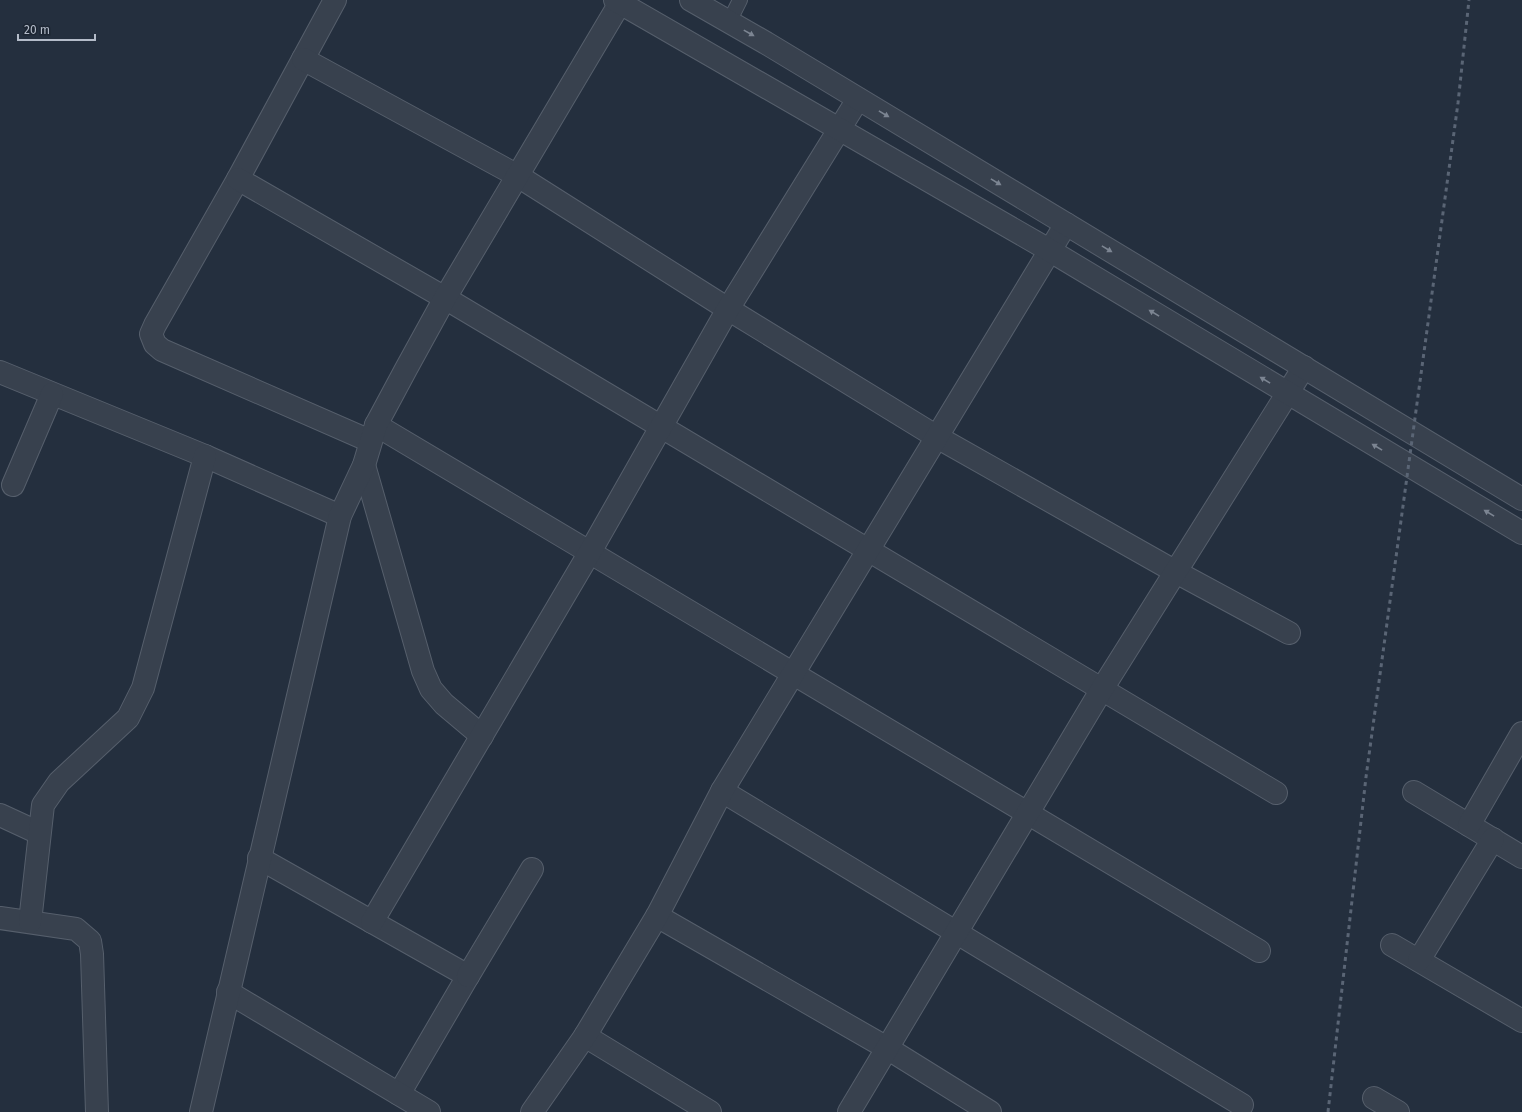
<svg xmlns="http://www.w3.org/2000/svg" width="1522" height="1112" viewBox="0 0 1522 1112" font-family="'Fira Sans',sans-serif">
  <style>
    .lines { fill: none; stroke-linecap: round; stroke-linejoin: round }
    .service-casing { stroke: #565f6c; stroke-width: 16 }
    .minor-casing { stroke: #565f6c; stroke-width: 24 }
    .tertiary-casing { stroke: #565f6c; stroke-width: 24 }
    .service { stroke: #38414e; stroke-width: 14 }
    .minor { stroke: #38414e; stroke-width: 22 }
    .tertiary { stroke: #38414e; stroke-width: 22 }
    .rail { stroke: #5a6575; stroke-width: 3; stroke-dasharray: 4 4; stroke-linecap: butt }
    .oneway { fill: #7c8592 }
  </style>
  <rect width="100%" height="100%" fill="#242f3e"/>
  <g class="lines">
    <defs>
      <path id="service" d="M729,22L740,0"/>
      <g id="minor">
        <path d="M335,0L238,179L155,325L151,334L155,344L162,350L370,441"/>
        <path d="M303,59L518,176L728,309L937,437L1176,572L1289,633"/>
        <path d="M238,179L445,298L1276,793"/>
        <path d="M0,372L205,456L340,516"/>
        <path d="M376,425L1259,951"/>
        <path d="M364,465L423,671L431,689L444,704L482,736"/>
        <path d="M13,485L52,394"/>
        <path d="M722,791L1242,1105"/>
        <path d="M1414,792L1522,857"/>
        <path d="M0,815L39,833"/>
        <path d="M1469,825L1522,733"/>
        <path d="M259,858L468,976L399,1094"/>
        <path d="M657,916L887,1048L990,1112"/>
        <path d="M0,918L76,929L90,941L92,954L97,1112"/>
        <path d="M30,922L43,805L59,782L128,718L143,688L205,456"/>
        <path d="M372,922L590,552L728,309L858,99"/>
        <path d="M1392,945L1522,1021"/>
        <path d="M1419,960L1493,839"/>
        <path d="M468,976L532,869"/>
        <path d="M228,992L429,1112"/>
        <path d="M585,1036L710,1112"/>
        <path d="M1374,1098L1398,1112"/>
        <path d="M201,1112L340,516L364,465L376,425L406,369L445,298L620,3"/>
        <path d="M532,1112L585,1036L657,916L722,791L1066,224"/>
        <path d="M849,1112L1102,689L1304,367"/>
      </g>
      <g id="tertiary">
        <path d="M615,0L1049,250L1522,533"/>
        <path d="M691,0L766,43L1522,499"/>
      </g>
    </defs>
    <!-- service casing -->
    <use href="#service" class="service-casing"/>
    <!-- minor casing -->
    <use href="#minor" class="minor-casing"/>
    <!-- tertiary casing -->
    <use href="#tertiary" class="tertiary-casing"/>
    <!-- service -->
    <use href="#service" class="service"/>
    <!-- minor -->
    <use href="#minor" class="minor"/>
    <!-- tertiary -->
    <use href="#tertiary" class="tertiary"/>
    <!-- rail -->
    <path class="rail" d="M1328,1112L1366,777L1458,103L1469,0"/>
  </g>
  <!-- one-way arrows -->
  <defs><path id="oneway-solid" d="M-6-.8H1V-3.2L6.5 0L1 3.2V.8H-6Z"/></defs>
  <g class="oneway">
    <use href="#oneway-solid" transform="translate(749 33) rotate(29)"/>
    <use href="#oneway-solid" transform="translate(884 114) rotate(31)"/>
    <use href="#oneway-solid" transform="translate(996 182) rotate(31)"/>
    <use href="#oneway-solid" transform="translate(1107 249) rotate(31)"/>
    <use href="#oneway-solid" transform="translate(1154 313) rotate(-149)"/>
    <use href="#oneway-solid" transform="translate(1265 380) rotate(-149)"/>
    <use href="#oneway-solid" transform="translate(1377 447) rotate(-149)"/>
    <use href="#oneway-solid" transform="translate(1489 513) rotate(-149)"/>
  </g>
  <!-- scale -->
  <path d="M18 34v6h77v-6" fill="none" stroke="#b4bcc9" stroke-width="2"/>
  <text x="24" y="34" font-size="12" fill="#b4bcc9" stroke="#1d2633" stroke-width="3" paint-order="stroke">20 m</text>
</svg>
